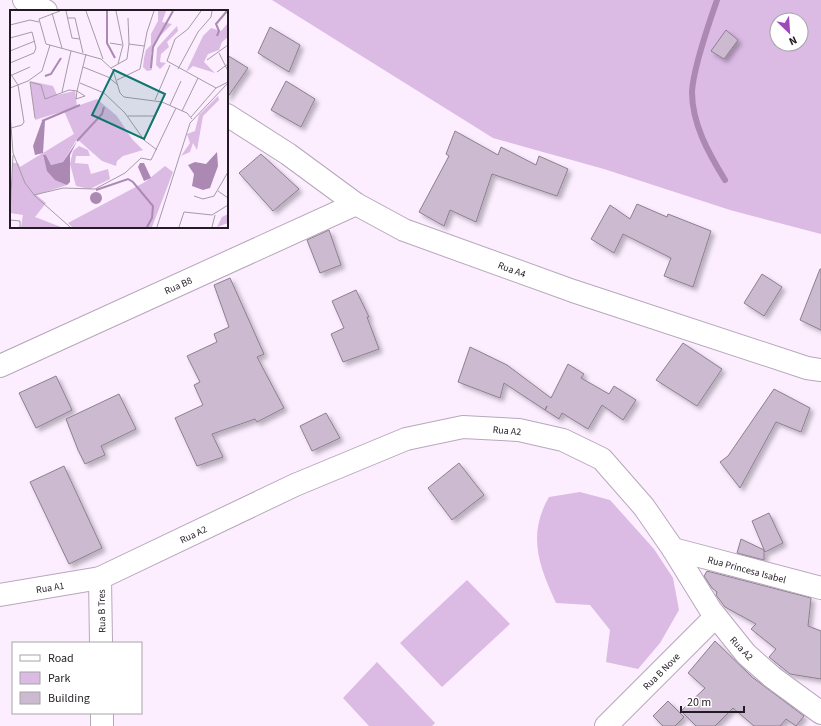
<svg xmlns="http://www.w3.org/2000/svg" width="821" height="726" viewBox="0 0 821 726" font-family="'Source Sans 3',sans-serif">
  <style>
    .green { fill: #dbbae3; fill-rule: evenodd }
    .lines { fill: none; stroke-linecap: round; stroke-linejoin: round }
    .stream { stroke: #ab89b3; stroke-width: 6 }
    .building { fill: #ccbbd0; stroke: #8d7e91; filter: url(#shadow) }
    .minor-casing { stroke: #b7a7bb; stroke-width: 24 }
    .minor { stroke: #fff; stroke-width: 22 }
    .labels { text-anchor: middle; stroke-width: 3.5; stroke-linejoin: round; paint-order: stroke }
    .street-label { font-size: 10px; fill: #221b23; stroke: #fff }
    .inset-river { fill: none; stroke: #ab89b3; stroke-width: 2 }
    .inset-road { fill: none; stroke: #a59aa7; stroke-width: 1 }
    .view { fill: #0f766e; fill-opacity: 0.15; stroke: #0f766e; stroke-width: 2 }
    .inset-edge { fill: none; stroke: #221b23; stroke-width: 2 }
  </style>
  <defs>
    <filter id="shadow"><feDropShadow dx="3.5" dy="3.5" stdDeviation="2" flood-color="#0004"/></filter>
  </defs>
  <rect width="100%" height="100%" fill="#fceeff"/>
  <!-- green -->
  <g class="green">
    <path d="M272,0H821V234L730,210L604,169L493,138ZM777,20H801V44H777Z"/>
    <path d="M580,492L610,500L654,549L673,578L679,610L660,643L638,669L606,662L610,630L590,605L556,603C539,566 527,535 549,497Z"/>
    <path d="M467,580L510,624L442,687L400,643Z"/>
    <path d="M377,662L435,723L432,726H369L343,698Z"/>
  </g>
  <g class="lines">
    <!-- stream -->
    <path class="stream" d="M717,0C709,23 693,68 692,92C692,124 709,154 725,180"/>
  </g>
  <!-- building -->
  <g class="building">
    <path d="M270,27L300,45L289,72L258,53Z"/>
    <path d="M726,30L738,40L724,59L711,51Z"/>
    <path d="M227,55L248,68L227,98Z"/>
    <path d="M286,81L315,99L301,127L271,110Z"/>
    <path d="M455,131L498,155L501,147L536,165L539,156L568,169L557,196L492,174L476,222L450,210L444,226L419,212L449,156L446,154Z"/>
    <path d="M261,154L299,189L273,211L239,173Z"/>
    <path d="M637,204L667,217L668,214L711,231L693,287L664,276L671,258L623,234L614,253L591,239L610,205L630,219Z"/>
    <path d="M329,230L341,265L320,273L307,240Z"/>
    <path d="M820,269H821V330L800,320Z"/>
    <path d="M762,274L782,287L764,316L744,303Z"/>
    <path d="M230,278L264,354L257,357L284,408L257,422L255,419L212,434L223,457L197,466L175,418L203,405L194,385L200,382L187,356L217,342L214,334L229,327L214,285Z"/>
    <path d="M356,290L369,317H367L379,349L343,362L331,334L344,328L332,301Z"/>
    <path d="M683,343L722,369L697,406L656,380Z"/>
    <path d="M470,347L507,365L551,398L568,364L584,374L581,378L609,394L614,386L636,400L623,420L602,405L588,429L562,413L559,419L545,410L547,406L545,410L504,383L500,398L458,382Z"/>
    <path d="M56,376L72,410L36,428L19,393Z"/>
    <path d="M774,389L810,408L801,432L776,422L740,488L720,462L728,456Z"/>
    <path d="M119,394L136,429L101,446L105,455L85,464L78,450L66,419Z"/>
    <path d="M326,413L340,438L312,451L300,426Z"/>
    <path d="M459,463L484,495L452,520L428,488Z"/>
    <path d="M64,466L102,548L69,564L30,482Z"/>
    <path d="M769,513L783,543L765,552L752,521Z"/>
    <path d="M741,539L764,550V560L737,553Z"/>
    <path d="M707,571L811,598L808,626L821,631V679L790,674L769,657L776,649L751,629L756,624L725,607L716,595L717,592L712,588L704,576Z"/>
    <path d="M715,641L752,677L804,716L796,726L786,719L780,726H754L733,708L715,726H696L681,711L705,688L688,673Z"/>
    <path d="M668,701L684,717L675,726H663L653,716Z"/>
  </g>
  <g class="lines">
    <defs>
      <g id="minor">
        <path d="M24,0L46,11"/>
        <path d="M227,115L288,154L356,204L404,230L573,291L807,368L821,370"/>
        <path d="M0,366L356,204"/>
        <path d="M673,549L821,588"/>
        <path d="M100,578L101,643"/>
        <path d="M0,595L100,578L295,485L406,439L463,427L519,430L563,440L602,459L644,507L673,549L710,609L746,654L772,677L821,713"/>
        <path d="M102,713V726"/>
        <path d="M606,726L715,617"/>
      </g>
    </defs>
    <!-- minor casing -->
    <use href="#minor" class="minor-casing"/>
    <!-- minor -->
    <use href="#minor" class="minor"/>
  </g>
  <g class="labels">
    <!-- street labels -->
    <g class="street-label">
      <text transform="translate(512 269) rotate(20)" y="4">Rua A4</text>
      <text transform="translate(178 285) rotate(-24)" y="4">Rua B8</text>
      <text transform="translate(507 430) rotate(5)" y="4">Rua A2</text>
      <text transform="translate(193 534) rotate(-26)" y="4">Rua A2</text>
      <text transform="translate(747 569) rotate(15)" y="4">Rua Princesa Isabel</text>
      <text transform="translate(50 587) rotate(-9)" y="4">Rua A1</text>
      <text transform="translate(101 611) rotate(-91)" y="4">Rua B Tres</text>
      <text transform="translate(742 648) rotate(47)" y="4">Rua A2</text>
      <text transform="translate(661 671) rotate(-45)" y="4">Rua B Nove</text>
    </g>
  </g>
  <!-- overview -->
  <g transform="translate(10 10)">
    <rect width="218" height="218" fill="#fceeff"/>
    <path d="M148,1H156L152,12L162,14L146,30L141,43L142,60L137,61L133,57L134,48L136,40L141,35V24L148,11ZM218,13V27L212,32L209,40L198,44L194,52L205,63L183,56L176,62L193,26L201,18L211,21ZM167,16L168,21L157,32L159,37L151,44L150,52L156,53L150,59L146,55L147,38ZM20,71L43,76L47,85L65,81L67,96L87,89L107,106L122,129L133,140L113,146L107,151L106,156L92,151L67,129L53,152L41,155L36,145L33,147L37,158L57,175L26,185L36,193L25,207L51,217H11L13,205L0,203L3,153H8L10,157L64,124L54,101L25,110ZM208,86L209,90L193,106L187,140L183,133L180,142L171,146L180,133L177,124L185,121L189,105ZM69,136L78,140L80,146H66L65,153L78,154L81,164L98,159L100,169L80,179L66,176L60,154L63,141ZM155,156L163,162L142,217H62L58,213L135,172ZM218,204V213L207,217L212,207Z" fill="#dbbae3"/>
    <path d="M32,111H35L33,143L25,145L23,136ZM67,131L60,145V172L57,175L45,170L37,161L33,145H36L41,155L53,152ZM207,142L208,156L200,178L193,180L182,176L184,164L178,155L185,152L196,154ZM130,153H134L141,168L134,171L128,157ZM80 188a6 6 0 1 1 12 0a6 6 0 1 1-12 0Z" fill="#ab89b3"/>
    <path class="inset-river" d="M97,1V33L105,48M207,26L209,21L206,14L217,1M141,58L143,37L163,1M35,66L41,64L51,48M32,111L70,95M67,131L92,104L94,97M86,180L118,169L123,172L143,196L142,208L137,217"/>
    <path class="inset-road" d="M50,1L29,9L36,34L91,49L103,60L110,83L114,87L152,92L177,103L182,109M56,1L62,28L70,29M76,1L93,49M106,1L113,35L108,54M191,1L178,19L165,29L157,51L206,78M42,3L52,38M57,8H65L73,43M0,15L20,10L29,12M0,28L22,22L26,38L24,43L0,53M100,33L112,35M119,34L134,36M0,41L25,31M209,43L218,61M197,50L218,35M73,57L98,67L108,75M101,58L117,49L119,34L118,8M168,59L188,22L201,7L202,1M207,62L218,54M0,63L8,75L14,112L12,115L1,118M2,65L20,57M107,70L130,59L137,22L144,1M20,72L31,75L35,89L59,80L67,81L75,86L66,89L67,81L76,44M20,72L25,108M70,73L94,83L115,103L134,130L147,140M0,78L18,71L32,61L40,35M52,82L61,41M145,90L160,55M160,95L171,71M172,101L188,68M0,102L3,143L15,173L25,186L60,217M118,106H146M181,107L206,78L218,72M134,130L152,92M208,181L218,188M24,185L53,178L85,179L115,163L131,148L141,150L166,98M184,186L193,189L204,186L218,162M0,204L3,145M0,210L10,211V217M147,217L180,113L218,73M169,217L174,202L202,205L218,195M202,217L205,205"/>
    <path class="view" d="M104,60L155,84L134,129L82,105Z"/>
    <rect width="218" height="218" class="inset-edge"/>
  </g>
  <!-- legend -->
  <rect x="12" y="642" width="130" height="72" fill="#ffffff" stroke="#a7a4a7"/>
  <rect x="20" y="655" width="20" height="6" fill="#ffffff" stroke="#a7a4a7"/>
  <text x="48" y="662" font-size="12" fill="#221b23">Road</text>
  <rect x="20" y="672" width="20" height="12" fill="#dbbae3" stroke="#a7a4a7"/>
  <text x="48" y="682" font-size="12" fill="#221b23">Park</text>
  <rect x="20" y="692" width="20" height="12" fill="#ccbbd0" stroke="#a7a4a7"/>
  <text x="48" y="702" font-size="12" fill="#221b23">Building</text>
  <!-- north arrow -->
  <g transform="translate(789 32) rotate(155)"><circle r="19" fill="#ffffff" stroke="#a7a4a7"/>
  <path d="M0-3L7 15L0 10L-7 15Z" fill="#a149b6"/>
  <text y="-6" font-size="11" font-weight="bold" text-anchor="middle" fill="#221b23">N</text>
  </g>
  <!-- scale -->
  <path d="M681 706v6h63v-6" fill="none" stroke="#221b23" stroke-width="2"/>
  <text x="687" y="706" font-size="12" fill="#221b23" stroke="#ffffff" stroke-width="3" paint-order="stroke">20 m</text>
</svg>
